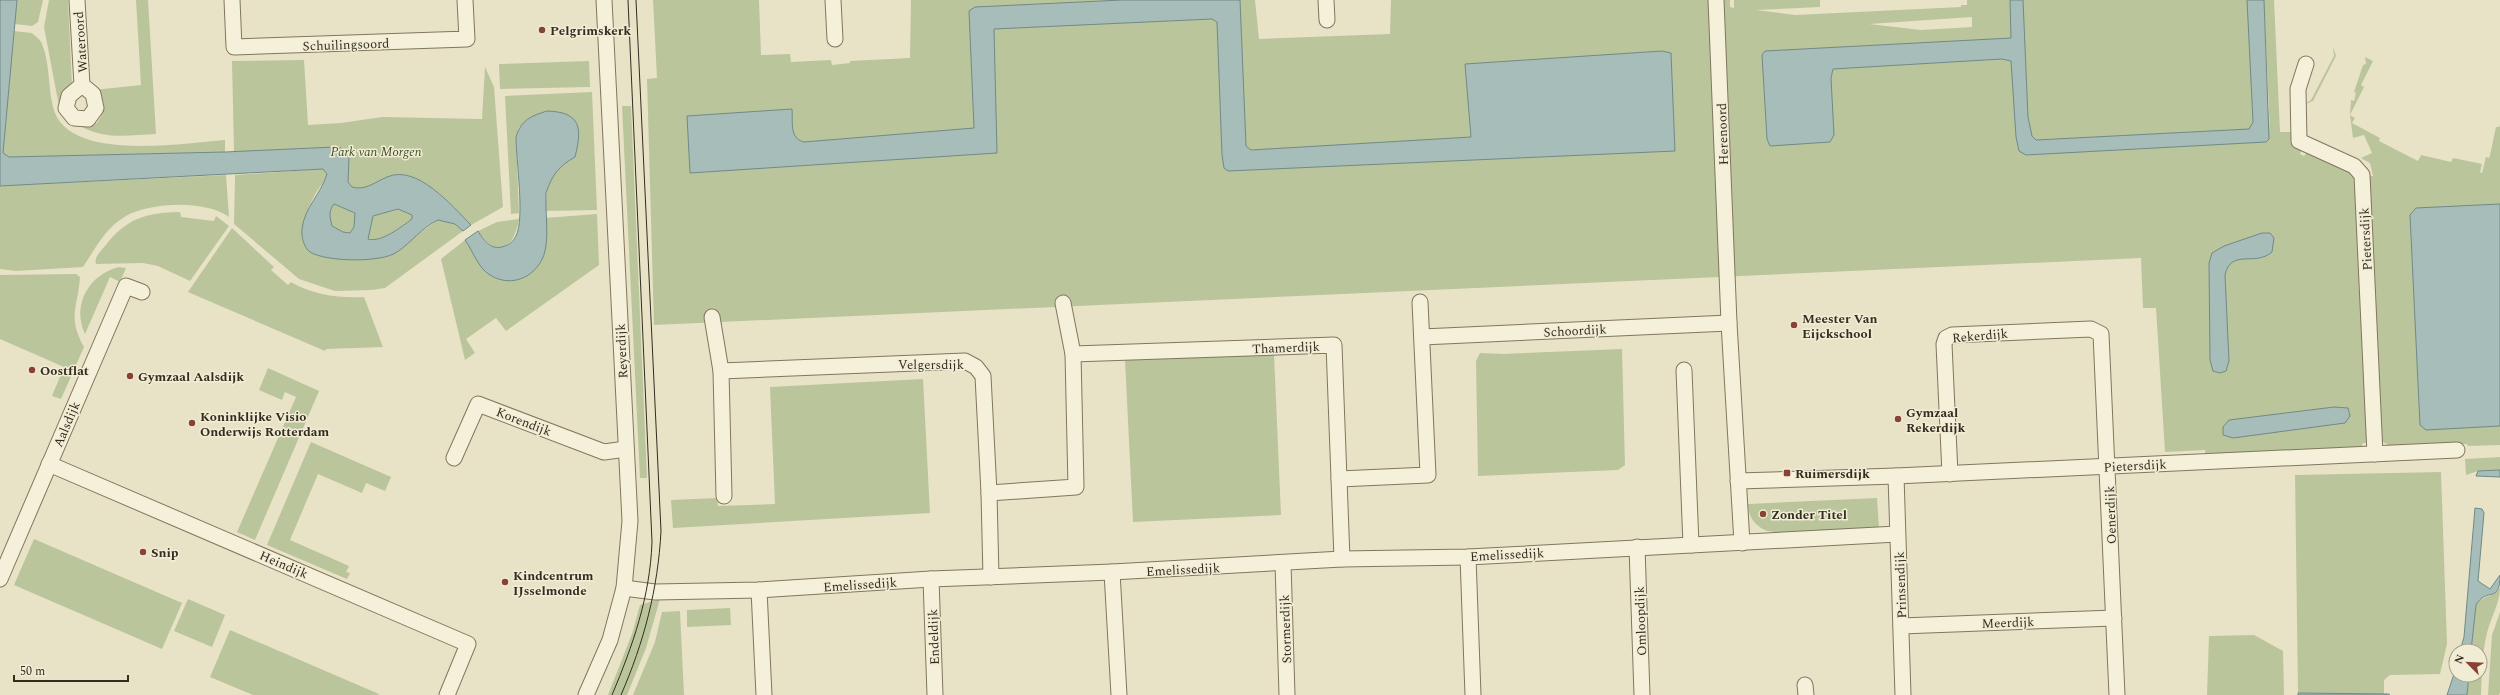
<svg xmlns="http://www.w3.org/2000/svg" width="2500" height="695" viewBox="0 0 2500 695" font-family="Spectral,serif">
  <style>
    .green { fill: #bbc59c; fill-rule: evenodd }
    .water { fill: #a7bdb9; stroke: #6f8a87; fill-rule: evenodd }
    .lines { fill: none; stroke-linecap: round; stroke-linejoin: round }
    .minor-casing { stroke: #82765e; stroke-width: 17 }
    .minor { stroke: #f4f0d9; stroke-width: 15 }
    .tram { stroke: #342c20; stroke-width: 1 }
    .poi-dot { fill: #894136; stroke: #f1edd5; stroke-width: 1.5 }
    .labels { text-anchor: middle; stroke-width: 3; stroke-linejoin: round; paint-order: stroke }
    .poi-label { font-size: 13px; font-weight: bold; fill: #342c20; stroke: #f1edd5; text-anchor: start }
    .street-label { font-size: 13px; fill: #342c20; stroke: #f1edd5 }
    .park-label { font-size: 13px; font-style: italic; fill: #3f4e29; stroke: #f1edd5 }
  </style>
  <rect width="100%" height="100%" fill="#e8e3c6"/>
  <!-- green -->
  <g class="green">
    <path d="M17,0H43L38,22L32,26L14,24Z"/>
    <path d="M49,0H68L72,85L59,106L44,27Z"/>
    <path d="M136,0H148L156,134C129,135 107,140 82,127L97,123C106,110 107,99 94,90L141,85Z"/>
    <path d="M653,0H759L761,55L790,54L791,62L831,60L832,65L850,63V61L910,58L911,0H1255L1259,39L1390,34L1391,0H1730V7L1734,8V0H1820V7L1756,10L1795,15L1961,7V5H1967V0H2260L2270,133L2264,0H2274L2280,132H2293L2302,149L2300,154L2304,156L2307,152L2350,173L2351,176H2373L2370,163L2361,158L2372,153L2364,135L2353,138L2350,115L2351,100L2354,101L2356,93L2354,92L2363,65L2366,64L2365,57L2373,61L2361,85L2364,87L2350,115L2355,118L2352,123L2380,138L2379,141L2418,161L2421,155L2451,162L2453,158L2482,164L2480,172L2482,173L2486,157L2489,158L2490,155L2496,127H2499L2500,125V445L2468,446L2467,444L2392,447L2383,442L2363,443L2360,451L2206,459L2205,450L2165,452L2156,308H2143L2141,258L654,325L647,79L657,78ZM1972,17V27L1921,30L1869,24Z"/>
    <path d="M13,31L32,33C35,36 41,40 42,44C50,63 48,87 53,107C66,163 183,143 225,140V152L9,157L3,153Z"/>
    <path d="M2333,46L2336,56L2313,101L2303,105L2311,100L2334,56Z"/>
    <path d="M304,60L308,125L341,123L382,117L482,119L485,67L494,87L503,207L471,225C451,205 417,164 387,177C375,182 365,191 352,187L348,182L349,166L335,147L234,152L232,61Z"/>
    <path d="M589,61L590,87L500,89L499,64Z"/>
    <path d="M592,92L597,210L545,211C546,198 546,186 553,175C562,161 577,154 578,137L519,127L516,137L519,213L511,214L505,96Z"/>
    <path d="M622,106H631L647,478H640Z"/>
    <path d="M323,169L327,174C325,182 320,186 316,193C309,205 304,218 302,231L397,252L411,239L438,220L455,224L463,231L385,288L372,290L335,291L299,279L234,224L235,175Z"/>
    <path d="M226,175L229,217C205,200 152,202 126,216C106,227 95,249 83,267L16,271L0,269V186Z"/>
    <path d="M333,204L355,213L354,227L350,233L343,232L332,226L329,217Z"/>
    <path d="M398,209L412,215V219C401,227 381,243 368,239L373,216Z"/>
    <path d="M180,212L181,217L214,221L216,216L229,226L190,281L158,266L143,263L96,264C94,257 100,252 105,246C127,218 145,213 180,212Z"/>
    <path d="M597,214L599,265L506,331L496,318L466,339L475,353L465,360L441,259L465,240L490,275L511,281L545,250V218Z"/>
    <path d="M519,219C514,249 497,260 478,231L497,222Z"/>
    <path d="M232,228L274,267L271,270L288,285L291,282C313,295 338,298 364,297L383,347L326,349L325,351L188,292Z"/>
    <path d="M119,267L126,268L120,282L110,277L85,334C71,304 90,274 119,267Z"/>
    <path d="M76,274L80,277C78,308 67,316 84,347L61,399L52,396L64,367L0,339V275Z"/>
    <path d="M1622,349L1625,465L1618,470L1478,476L1476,361L1480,353L1503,354Z"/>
    <path d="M1274,354L1281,515L1133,522L1125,360Z"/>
    <path d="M268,368L319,391L255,540L237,532L296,397L285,392L282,400L259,390Z"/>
    <path d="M923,379L930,513L673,528L671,500L717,498L718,506L775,504L770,387Z"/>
    <path d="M311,442L391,477L385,491L366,483L362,493L318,474L290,540L349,566L346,572L350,573L347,579L267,545Z"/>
    <path d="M2500,457V470L2478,471L2466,475L2465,459Z"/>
    <path d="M2441,472L2447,644L2440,674L2390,675L2384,680V694L2298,693L2295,475Z"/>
    <path d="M1877,498L1879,528C1856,529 1782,537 1765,530C1754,525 1748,516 1748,504Z"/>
    <path d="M34,539L182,603L162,649L14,585Z"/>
    <path d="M2500,588C2500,603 2491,617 2487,633C2482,653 2482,674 2481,695H2467L2469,675H2480V651H2471L2476,605C2482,595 2495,597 2500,588Z"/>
    <path d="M188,599L225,615L212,647L174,631Z"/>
    <path d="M660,599L646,648L627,695H608L632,634L640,605Z"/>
    <path d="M730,608L731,625L687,627V610Z"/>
    <path d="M680,611L684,695H633L655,642L662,612Z"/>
    <path d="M2500,612V692L2499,695H2488L2492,635Z"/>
    <path d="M230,630L379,694L378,695H253L210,677Z"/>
    <path d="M2254,635L2283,651L2284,695H2207L2209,636Z"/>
  </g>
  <!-- water -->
  <g class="water">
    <path d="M0,0H17L3,153L9,157L225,152L335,147L341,148L349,158L348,182L352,187C365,191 375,182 387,177C417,164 451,205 471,225L463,231L455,224L438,220C421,228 412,242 397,252C382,263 326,262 310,252C304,248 301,236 302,229C304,208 321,194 327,174L323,169L0,186ZM334,204L355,213L354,227L350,233L343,232L332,226C330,217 328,212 334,204ZM398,209L412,215V219C401,227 381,243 368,239L373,216Z"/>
    <path d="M1122,0H1240L1246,146L1251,150L1471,137L1465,64L1662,51L1671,53L1675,151L1228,171L1224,168L1222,155L1217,22L1212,19L994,29L997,153L690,173L687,116L792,109C793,122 789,138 804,142L974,128L969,11L975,7Z"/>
    <path d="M2010,0H2023L2028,117L2032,136L2036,140L2249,129L2253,122L2247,0H2264L2269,139L2266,142L2026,155L2019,151L2016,137L2011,61L2002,59L1833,69L1831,78L1834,135L1830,142L1770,146L1767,139L1762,55L1765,51L2011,38Z"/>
    <path d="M547,111C582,112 582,129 575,157C559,166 552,175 546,193C545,211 549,233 545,251C539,276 512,289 490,275C478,268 473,251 465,240L478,231C483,239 490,250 502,247C509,245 512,243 516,236C525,218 516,160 516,137C521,120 531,116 547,111Z"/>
    <path d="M2500,204V426L2426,430L2420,425L2410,215L2416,208Z"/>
    <path d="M2262,233H2270L2274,238L2272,252C2255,267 2231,248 2225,275L2229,361L2226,371L2220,373L2213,371L2210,360L2209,263L2212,253L2224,246Z"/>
    <path d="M2334,407L2348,408L2350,416L2345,423L2233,438L2223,435V427L2229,420Z"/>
    <path d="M2500,470V477L2476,476L2478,471Z"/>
    <path d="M2475,508L2482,509L2484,513L2478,581L2490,589L2500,575C2500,605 2487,586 2476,605L2471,651H2460L2464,637Z"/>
    <path d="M2456,668V675H2469L2467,695H2447Z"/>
    <path d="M2298,693L2388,694L2390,695H2298Z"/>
  </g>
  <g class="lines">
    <defs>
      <g id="minor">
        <path d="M77,0L82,85L93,94L96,108L88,119L74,118L66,108L69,96L82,85"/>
        <path d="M232,0L234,47L467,39L465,0"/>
        <path d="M833,0L835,39"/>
        <path d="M1326,0L1327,20"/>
        <path d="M1716,0L1729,323L1742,543"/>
        <path d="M2306,64L2298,89L2299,141L2354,166L2362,175L2375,454"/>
        <path d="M712,317L721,371L724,496"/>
        <path d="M1422,337L1729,323"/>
        <path d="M1073,354L1334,345L1342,559"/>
        <path d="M1684,370L1691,545"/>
        <path d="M721,371L965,361L976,367L983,376L989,493L991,577"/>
        <path d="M454,458L478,404L604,452L626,449"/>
        <path d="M49,464L468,644L447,695"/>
        <path d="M1950,474L1944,344L1946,338L1952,335L2091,329L2101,334L2117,695"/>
        <path d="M1896,476L1903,695"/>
        <path d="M1339,479L1428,475L1420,302"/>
        <path d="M1738,481L1896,476L2457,450"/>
        <path d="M989,493L1076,487L1073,354L1063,303"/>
        <path d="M1637,547L1642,695"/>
        <path d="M1468,557L1473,695"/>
        <path d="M1283,563L1287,695"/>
        <path d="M1112,572L1119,695"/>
        <path d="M0,579L126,286L142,292"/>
        <path d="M931,579L935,695"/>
        <path d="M624,588L655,592L759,590L931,579L1112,572L1342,559L1468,557L1897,534"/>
        <path d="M759,590L764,695"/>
        <path d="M1901,626L2114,618"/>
        <path d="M1805,685L1806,695"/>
        <path d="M586,695L610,640L624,588L630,521L604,0"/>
      </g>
    </defs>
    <!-- minor casing -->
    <use href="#minor" class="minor-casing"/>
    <!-- minor -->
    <use href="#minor" class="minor"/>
    <!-- tram -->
    <g class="tram">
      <path d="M612,695C633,645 650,597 652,542L628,0"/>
      <path d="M621,695C644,642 658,589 661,531L636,0"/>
    </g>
  </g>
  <!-- markers -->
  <g class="poi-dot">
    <circle cx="542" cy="30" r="4"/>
    <circle cx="1794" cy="325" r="4"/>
    <circle cx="32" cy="370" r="4"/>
    <circle cx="130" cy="376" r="4"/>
    <circle cx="1898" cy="419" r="4"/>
    <circle cx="192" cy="423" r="4"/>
    <rect x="1783" y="469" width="8" height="8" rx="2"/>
    <circle cx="1763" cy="514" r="4"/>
    <circle cx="143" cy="552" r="4"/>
    <circle cx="505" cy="582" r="4"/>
  </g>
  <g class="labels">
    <!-- poi labels -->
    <g class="poi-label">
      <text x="550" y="35">Pelgrimskerk</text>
      <text x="1802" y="323">Meester Van<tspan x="1802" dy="15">Eijckschool</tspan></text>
      <text x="40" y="375">Oostflat</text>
      <text x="138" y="381">Gymzaal Aalsdijk</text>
      <text x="1906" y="417">Gymzaal<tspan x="1906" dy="15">Rekerdijk</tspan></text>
      <text x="200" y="421">Koninklijke Visio<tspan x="200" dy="15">Onderwijs Rotterdam</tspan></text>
      <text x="1795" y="478">Ruimersdijk</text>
      <text x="1771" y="519">Zonder Titel</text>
      <text x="151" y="557">Snip</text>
      <text x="513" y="580">Kindcentrum<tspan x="513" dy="15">IJsselmonde</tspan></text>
    </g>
    <!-- street labels -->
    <g class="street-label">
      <text transform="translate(80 42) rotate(-94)" y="5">Wateroord</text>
      <text transform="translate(346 44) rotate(-2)" y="5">Schuilingsoord</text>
      <text transform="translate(1722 134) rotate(-92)" y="5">Herenoord</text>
      <text transform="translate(2365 239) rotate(-93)" y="5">Pietersdijk</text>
      <text transform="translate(1575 330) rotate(-3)" y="5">Schoordijk</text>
      <text transform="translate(1980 335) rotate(-5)" y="5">Rekerdijk</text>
      <text transform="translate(1286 347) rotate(-2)" y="5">Thamerdijk</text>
      <text transform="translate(621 351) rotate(-93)" y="5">Reyerdijk</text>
      <text x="931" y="369">Velgersdijk</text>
      <text transform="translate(524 421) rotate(21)" y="5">Korendijk</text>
      <text transform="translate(66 424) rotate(-67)" y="5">Aalsdijk</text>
      <text transform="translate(2135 465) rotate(-3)" y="5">Pietersdijk</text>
      <text transform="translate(2110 515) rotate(-92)" y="5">Oenerdijk</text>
      <text transform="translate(1507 554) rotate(-3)" y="5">Emelissedijk</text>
      <text transform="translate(284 564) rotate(23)" y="5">Heindijk</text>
      <text transform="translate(1183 569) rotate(-3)" y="5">Emelissedijk</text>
      <text transform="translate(860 584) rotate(-4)" y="5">Emelissedijk</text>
      <text transform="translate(1900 585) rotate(-92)" y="5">Prinsendijk</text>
      <text transform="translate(1640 621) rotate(-92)" y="5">Omloopdijk</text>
      <text transform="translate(2008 622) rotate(-2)" y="5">Meerdijk</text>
      <text transform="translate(1285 629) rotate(-92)" y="5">Stormerdijk</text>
      <text transform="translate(933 637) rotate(-92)" y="5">Endeldijk</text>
    </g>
    <!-- park labels -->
    <g class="park-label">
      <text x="376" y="156">Park van Morgen</text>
    </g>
  </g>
  <!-- north arrow -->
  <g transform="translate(2468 663) rotate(294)"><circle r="19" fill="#f1edd5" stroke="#a5a08d"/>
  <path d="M0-3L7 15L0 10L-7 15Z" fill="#894136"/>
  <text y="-6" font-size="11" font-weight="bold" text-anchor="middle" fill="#342c20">N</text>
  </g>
  <!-- scale -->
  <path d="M14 675v6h114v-6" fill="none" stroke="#342c20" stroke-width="2"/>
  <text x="20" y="675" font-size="12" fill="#342c20" stroke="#f1edd5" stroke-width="3" paint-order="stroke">50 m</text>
</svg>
